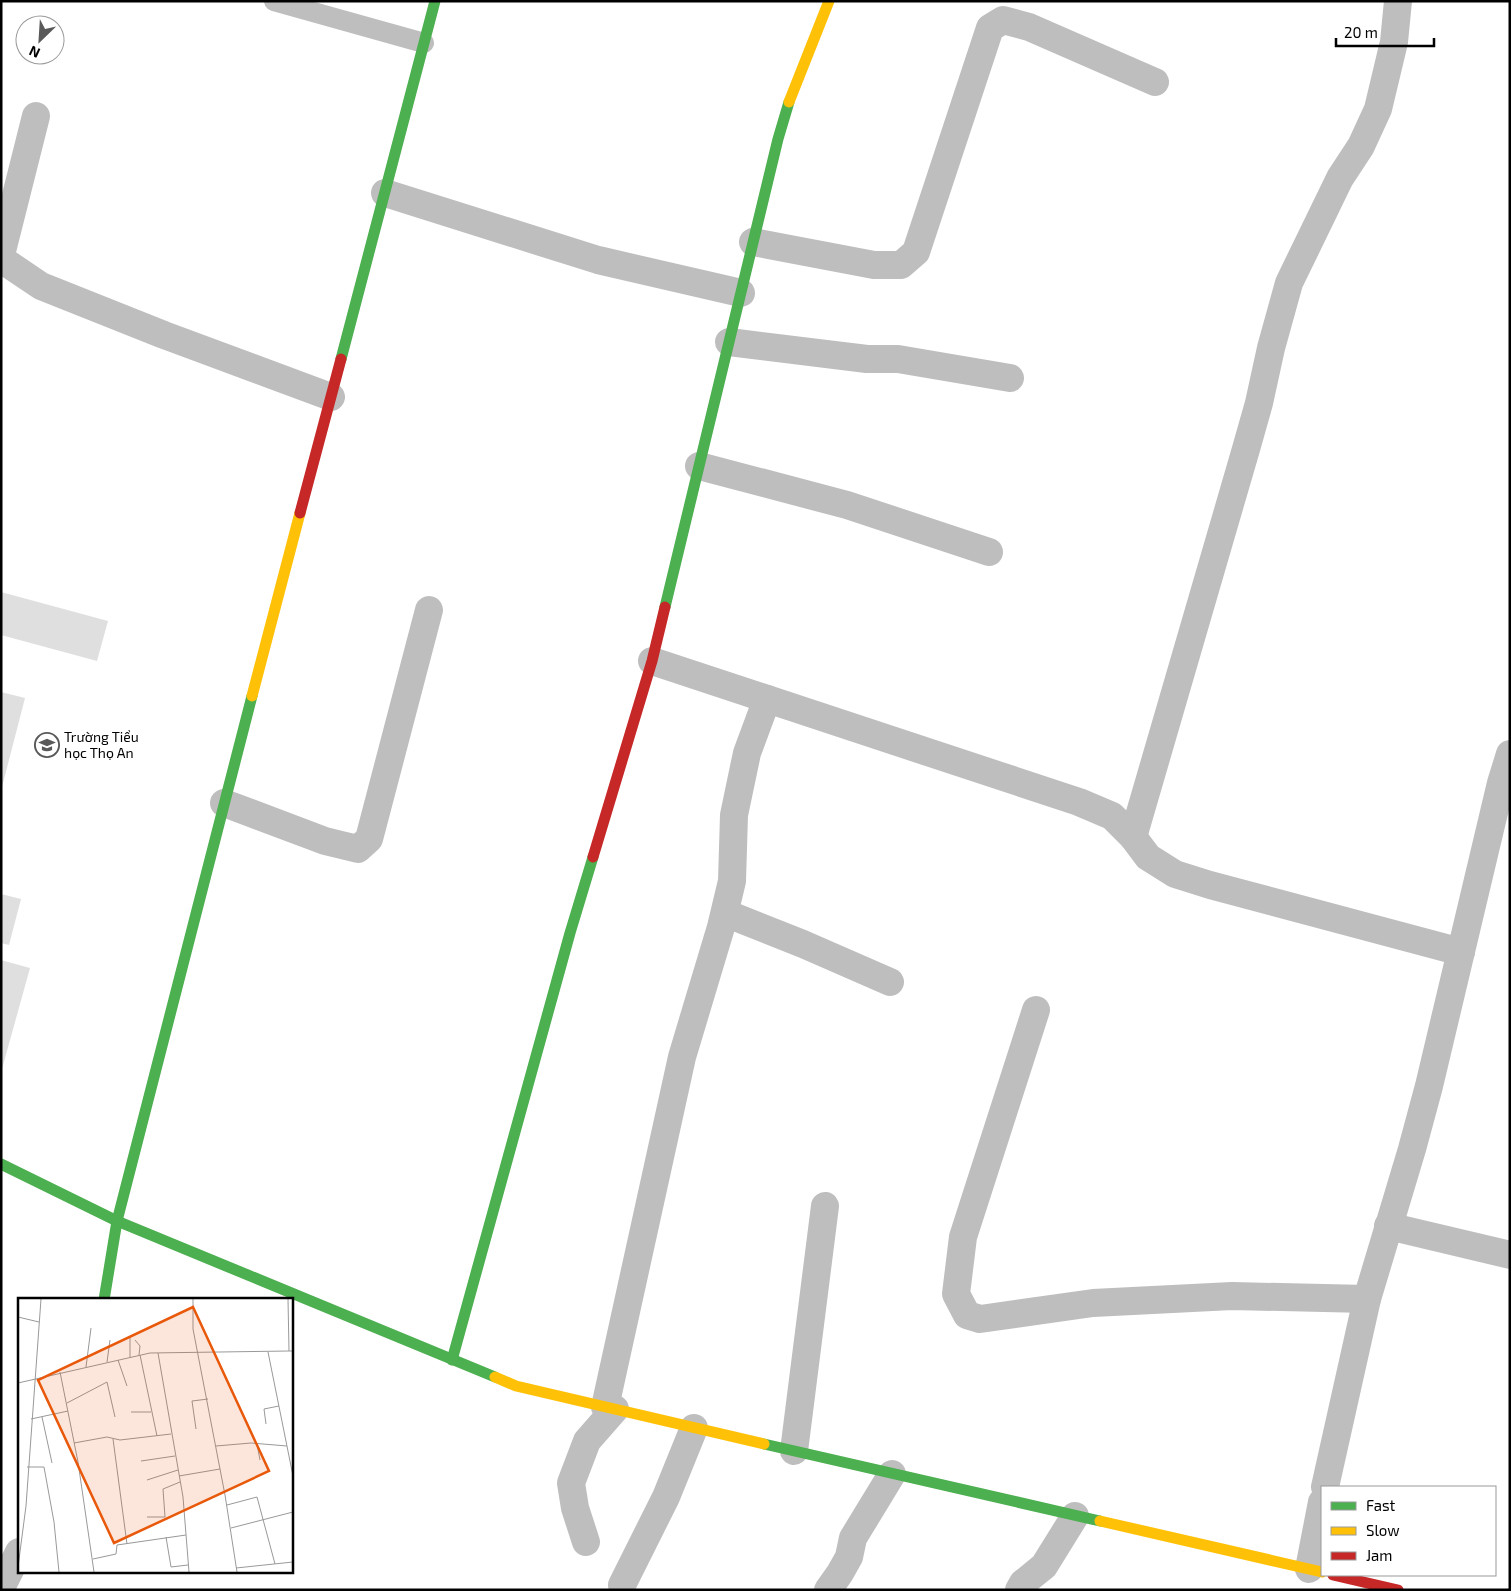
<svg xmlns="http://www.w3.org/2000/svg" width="1511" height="1591" viewBox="0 0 1511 1591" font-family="'Exo 2',sans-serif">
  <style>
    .building { fill: #dfdfdf }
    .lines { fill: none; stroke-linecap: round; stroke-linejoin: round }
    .lane { stroke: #bebebe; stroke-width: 20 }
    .street { stroke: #bebebe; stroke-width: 28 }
    .fast { stroke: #4caf50; stroke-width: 11 }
    .slow { stroke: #ffc107; stroke-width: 11 }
    .jam { stroke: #c62828; stroke-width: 11 }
    .labels { text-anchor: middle; stroke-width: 4.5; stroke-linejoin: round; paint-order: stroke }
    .poi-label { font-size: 14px; fill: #000; stroke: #fff; text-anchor: start }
    .inset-road { fill: none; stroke: #999; stroke-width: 1 }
    .view { fill: #e8590c; fill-opacity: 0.15; stroke: #e8590c; stroke-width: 2.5 }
    .inset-edge { fill: none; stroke: #000; stroke-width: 2.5 }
  </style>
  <rect width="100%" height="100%" fill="#fff"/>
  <!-- building -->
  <g class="building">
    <path d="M1,592L108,621L97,661L1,635Z"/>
    <path d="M1,692L25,698L2,787H1Z"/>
    <path d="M1,894L21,899L9,945L1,943Z"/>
    <path d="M1,960L30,968L2,1069H1Z"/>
  </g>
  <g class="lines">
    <!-- lane -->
    <path class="lane" d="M274,1L424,43"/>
    <!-- street -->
    <g class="street">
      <path d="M385,193L598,260L741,293"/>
      <path d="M753,242L874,265H901L916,252L990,28L1003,20L1029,27L1155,82"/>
      <path d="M1,255L36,116"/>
      <path d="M1,259L41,286L164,335L331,397"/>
      <path d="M729,342L867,359H898L1010,378"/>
      <path d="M699,466L847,505L989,552"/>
      <path d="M652,661L1079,802L1112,816L1133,837L1148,857L1175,874L1210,885L1461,952"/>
      <path d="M224,803L325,841L358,849L369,839L429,610"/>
      <path d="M1133,837L1246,449L1259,403L1271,348L1289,283L1340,178L1361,146L1378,109L1394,42L1398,1"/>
      <path d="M725,913L803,944L890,982"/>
      <path d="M1036,1010L963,1237L956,1294L967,1315L980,1319L1093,1303L1232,1296L1367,1299"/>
      <path d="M1388,1226L1510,1255"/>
      <path d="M605,1407L682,1057L721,927L732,881L734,815L747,753L767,699"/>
      <path d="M794,1451L825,1206"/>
      <path d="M1325,1487L1367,1299L1412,1149L1429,1086L1501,783L1510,754"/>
      <path d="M586,1542L575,1508L571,1483L587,1441L615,1409"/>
      <path d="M1309,1569L1322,1502"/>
      <path d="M622,1585L666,1497L694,1428"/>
      <path d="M1,1588L19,1552"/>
      <path d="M828,1590L840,1573L849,1557L853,1538L892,1474"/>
      <path d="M1019,1590L1023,1583L1044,1566L1075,1516"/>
    </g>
    <!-- fast -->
    <g class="fast">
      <path d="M341,359L435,1"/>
      <path d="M665,607L778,139L789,102"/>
      <path d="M1,1164L117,1221L495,1377"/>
      <path d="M104,1300L117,1221L252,696"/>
      <path d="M452,1360L570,933L593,857"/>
      <path d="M764,1444L1100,1521"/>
    </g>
    <!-- slow -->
    <g class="slow">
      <path d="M789,102L829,1"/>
      <path d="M252,696L300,513"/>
      <path d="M495,1377L516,1386L764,1444"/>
      <path d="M1100,1521L1322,1572"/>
    </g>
    <!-- jam -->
    <g class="jam">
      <path d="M300,513L341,359"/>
      <path d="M593,857L652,661L665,607"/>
      <path d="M1333,1575L1398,1590"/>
    </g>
  </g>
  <!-- icons -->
  <defs>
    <symbol id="school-ring" viewBox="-11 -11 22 22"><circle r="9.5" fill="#fff" stroke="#595959" stroke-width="1.5"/><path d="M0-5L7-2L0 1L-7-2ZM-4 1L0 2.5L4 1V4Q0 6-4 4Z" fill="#595959"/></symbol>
  </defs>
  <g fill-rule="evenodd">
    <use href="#school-ring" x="33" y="731" width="28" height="28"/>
  </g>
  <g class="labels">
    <!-- poi labels -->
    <g class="poi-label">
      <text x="64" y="742">Trường Tiểu<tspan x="64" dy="16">học Thọ An</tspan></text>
    </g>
  </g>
  <!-- overview -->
  <g transform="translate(18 1298)">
    <rect width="275" height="275" fill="#fff"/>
    <path class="inset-road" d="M175,1V31L207,197L219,274M270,1L271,53H275M0,19L21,24M112,40V59M117,42L122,48L121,57M250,54L275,178M140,55L165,199L171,274M122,57L139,138M100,62L109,88M89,64L92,42M68,69L73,30M42,74L60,164L76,274M0,85L132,55L271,53M49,105L89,84L97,119M113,114H133M24,119L34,165M13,121L50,113M248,126L246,111L261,108M178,131L174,103L190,101M95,141L109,246M56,145L89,139L102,142L153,136M239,146L242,162M198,148L233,145L269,148M123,163L157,158M9,169H26L36,224L41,274M161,178L202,171M129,182L160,172M209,207L239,199L257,266M129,219H147L145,191L162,184M213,230L275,214M148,239L153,269L170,267M75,261L98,256L99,247L168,237M0,269L8,208L23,1M218,270L275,264"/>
    <path class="view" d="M175,9L251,173L96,245L20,82Z"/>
    <rect width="275" height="275" class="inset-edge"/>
  </g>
  <!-- border -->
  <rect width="1511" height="1591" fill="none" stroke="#000000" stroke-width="5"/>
  <!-- legend -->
  <rect x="1321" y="1486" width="175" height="90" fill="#ffffff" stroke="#999999"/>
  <rect x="1331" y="1502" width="25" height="8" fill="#4caf50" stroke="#999999"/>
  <text x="1366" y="1511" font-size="15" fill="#000000">Fast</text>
  <rect x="1331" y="1527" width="25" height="8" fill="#ffc107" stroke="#999999"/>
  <text x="1366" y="1536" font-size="15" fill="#000000">Slow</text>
  <rect x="1331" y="1552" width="25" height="8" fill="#c62828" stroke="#999999"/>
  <text x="1366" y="1561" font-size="15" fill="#000000">Jam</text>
  <!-- north arrow -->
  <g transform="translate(40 40) rotate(205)"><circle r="24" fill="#ffffff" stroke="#999999"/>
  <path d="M0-4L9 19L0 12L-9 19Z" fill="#595959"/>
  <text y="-8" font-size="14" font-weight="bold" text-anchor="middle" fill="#000000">N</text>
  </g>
  <!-- scale -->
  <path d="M1336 38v8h98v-8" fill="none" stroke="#000000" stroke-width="2.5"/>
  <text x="1344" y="38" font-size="15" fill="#000000" stroke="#ffffff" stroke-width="4" paint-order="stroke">20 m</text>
</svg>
